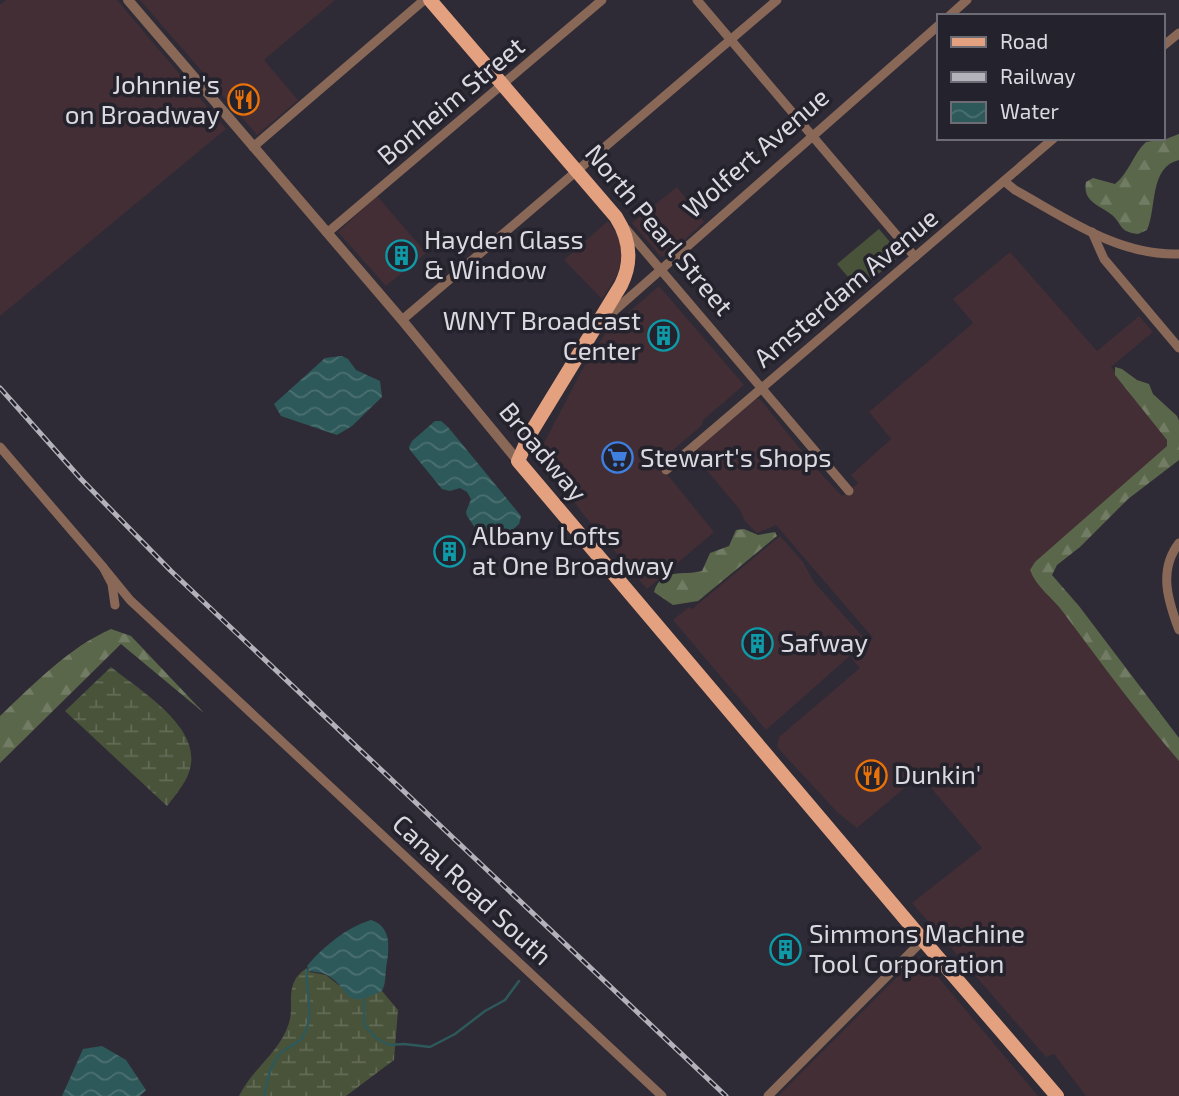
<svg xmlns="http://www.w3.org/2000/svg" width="1179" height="1096" viewBox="0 0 1179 1096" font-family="'Exo 2',sans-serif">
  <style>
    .commercial { fill: #422e34 }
    .green { fill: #49533a }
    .forest { fill: url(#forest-firs) }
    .wetland { fill: url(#wetland-marsh) }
    .water { fill: url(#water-waves) }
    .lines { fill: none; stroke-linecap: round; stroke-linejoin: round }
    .stream { stroke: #2e595a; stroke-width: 2.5 }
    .minor { stroke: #896858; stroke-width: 9 }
    .tertiary { stroke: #896858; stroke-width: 10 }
    .primary { stroke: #e4a180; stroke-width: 14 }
    .rail-casing { stroke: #b3b1b9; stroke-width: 5 }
    .rail { stroke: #24222c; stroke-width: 2.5; stroke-dasharray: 8; stroke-linecap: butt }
    .labels { text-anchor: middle; stroke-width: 7; stroke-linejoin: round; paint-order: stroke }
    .poi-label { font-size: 26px; fill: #dbd9e0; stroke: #24222c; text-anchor: start }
    .street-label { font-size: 26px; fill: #dbd9e0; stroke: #24222c }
  </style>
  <defs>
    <pattern id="forest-firs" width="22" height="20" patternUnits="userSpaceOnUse" patternTransform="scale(1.75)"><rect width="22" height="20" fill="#5b674a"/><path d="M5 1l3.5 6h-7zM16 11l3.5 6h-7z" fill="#727c64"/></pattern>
    <pattern id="wetland-marsh" width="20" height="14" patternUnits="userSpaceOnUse" patternTransform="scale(1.75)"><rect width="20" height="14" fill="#49533a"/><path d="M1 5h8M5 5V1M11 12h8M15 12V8" fill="none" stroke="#636b56"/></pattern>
    <pattern id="water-waves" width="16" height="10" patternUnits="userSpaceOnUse" patternTransform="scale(1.75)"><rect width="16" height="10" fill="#2e595a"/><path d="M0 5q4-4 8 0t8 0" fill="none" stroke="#4c7071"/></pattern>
  </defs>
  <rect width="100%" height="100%" fill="#2e2b36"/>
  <!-- commercial -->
  <g class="commercial">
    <path d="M6,0H117L226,129L0,316V5Z"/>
    <path d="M140,0H335L264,60L298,100L257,135Z"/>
    <path d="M677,187L704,222L667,256L661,257L632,223Z"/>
    <path d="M377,196L426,253L386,286L338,232Z"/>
    <path d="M608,221L618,235L623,248L618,274L602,299L564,260Z"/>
    <path d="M1010,252L1097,351L1139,316L1153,332L1111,367L1177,443L1039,572L1179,753V1096H1086L1054,1054L1046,1057L912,903L982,848L920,775L857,828L837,812L777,747L779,737L860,668L851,658L873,638L776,525L757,533L745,521L740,510L692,453L756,399H760L813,465L842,496L858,483L851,475L891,439L869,412L973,323L953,299Z"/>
    <path d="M659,286L744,385L703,420L702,425L658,463L714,532L647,589L583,514L552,471L544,443L582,370L607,331Z"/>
    <path d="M780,536L803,562L814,582L865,639L860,647L766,730L673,620L689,607L692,609Z"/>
    <path d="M922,958L1038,1096H778L915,959Z"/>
  </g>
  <!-- green -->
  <path class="green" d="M879,229L901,255L859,290L837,264Z"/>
  <!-- forest -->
  <g class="forest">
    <path d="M1179,134V160C1149,167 1157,208 1147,230L1138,234C1119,232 1123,225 1112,215C1100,205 1082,202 1086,182L1093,178L1115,184C1129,173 1133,154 1146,142L1166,139Z"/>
    <path d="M1115,367L1122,369L1137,380L1149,384L1153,394L1177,416L1179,421V460L1128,499L1080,547L1057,565L1052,575L1079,606L1179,738V761C1138,713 1101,663 1063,612C1053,598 1036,587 1030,570L1035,562L1167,446V440L1115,375Z"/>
    <path d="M744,529L758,535L775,532L777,536L698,601L673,605L654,592C661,567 684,576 702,571L710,553L729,546L736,530Z"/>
    <path d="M111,629L131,636L204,713L121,644L0,763V716C34,684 68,648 111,629Z"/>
  </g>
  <!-- wetland -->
  <g class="wetland">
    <path d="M111,667C138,689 197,724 191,764C189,780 176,794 167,806L65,711Z"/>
    <path d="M307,968L310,972L326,975L356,999L382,991L398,1010L394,1060L346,1096H239C252,1069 280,1052 289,1023C295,1004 283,983 307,968Z"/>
  </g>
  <!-- water -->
  <g class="water">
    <path d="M342,356L348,359L356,370L380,381L382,397L352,426L337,435L281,416L274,404L325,358Z"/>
    <path d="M435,421H441L448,427L521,516L519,524L497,544H486L467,516L466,512L471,499L467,492L460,488L450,491L442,489L410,450L409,447L412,441Z"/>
    <path d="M371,920C393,927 389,950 386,969C385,977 386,983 382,991C339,1012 353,988 325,974C320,972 314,972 309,971L307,966C323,947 347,927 371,920Z"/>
    <path d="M102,1046L126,1060L146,1090L140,1096H62L83,1049Z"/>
  </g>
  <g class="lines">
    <!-- stream -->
    <g class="stream">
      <path d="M540,962L546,953"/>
      <path d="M364,998V1025L376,1038L389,1045L404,1044L430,1047L455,1034L485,1011L505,1000L519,981"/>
      <path d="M264,1096C267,1082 271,1060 283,1051C295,1042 300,1045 306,1030C314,1011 305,990 307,970"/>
    </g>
    <!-- minor -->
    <g class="minor">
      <path d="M697,0L915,257"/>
      <path d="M949,16L967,0"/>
      <path d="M1163,46L1179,33"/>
      <path d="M253,147L424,0"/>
      <path d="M1004,181L1015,190C1066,218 1118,256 1179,254"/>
      <path d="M626,229L849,491"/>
      <path d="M1092,232L1104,259L1179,348"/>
      <path d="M327,233L602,0"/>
      <path d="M606,318L939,25"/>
      <path d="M402,320L777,0"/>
      <path d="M0,447L103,567L112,584L115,605"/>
      <path d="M666,470L1054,138"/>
      <path d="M1179,543C1158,570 1168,601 1179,630"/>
      <path d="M103,567L130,600L662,1096"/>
      <path d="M768,1096L923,940"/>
    </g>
    <!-- tertiary -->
    <path class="tertiary" d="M128,0L402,320L518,461"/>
    <!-- primary -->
    <path class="primary" d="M430,0L616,217C630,239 633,261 621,285L530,434L518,461L923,940L1057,1096"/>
    <defs>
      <path id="rail" d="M0,388L81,479L171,571L726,1096"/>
    </defs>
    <!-- rail casing -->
    <use href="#rail" class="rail-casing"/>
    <!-- rail -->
    <use href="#rail" class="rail"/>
  </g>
  <!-- icons -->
  <defs>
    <symbol id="restaurant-ring" viewBox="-11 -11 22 22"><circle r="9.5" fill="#24222c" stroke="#e8710a" stroke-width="1.5"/><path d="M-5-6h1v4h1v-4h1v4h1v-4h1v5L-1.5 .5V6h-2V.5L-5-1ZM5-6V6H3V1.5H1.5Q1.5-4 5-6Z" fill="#e8710a"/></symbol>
    <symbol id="building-ring" viewBox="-11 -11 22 22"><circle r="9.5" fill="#24222c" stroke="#0f9aa8" stroke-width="1.5"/><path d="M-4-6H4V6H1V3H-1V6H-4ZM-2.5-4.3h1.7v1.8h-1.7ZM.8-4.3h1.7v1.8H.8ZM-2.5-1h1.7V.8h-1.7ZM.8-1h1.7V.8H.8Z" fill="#0f9aa8"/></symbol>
    <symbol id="supermarket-ring" viewBox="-11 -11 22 22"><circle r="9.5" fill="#24222c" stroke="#3f7fe0" stroke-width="1.5"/><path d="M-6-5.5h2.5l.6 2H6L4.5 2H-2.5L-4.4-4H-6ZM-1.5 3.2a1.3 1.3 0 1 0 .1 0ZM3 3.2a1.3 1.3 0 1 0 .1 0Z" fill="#3f7fe0"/></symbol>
  </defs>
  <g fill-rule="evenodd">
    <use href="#restaurant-ring" x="226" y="82" width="35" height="35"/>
    <use href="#building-ring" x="384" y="238" width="35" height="35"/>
    <use href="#building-ring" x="646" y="318" width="35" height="35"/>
    <use href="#supermarket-ring" x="600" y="440" width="35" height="35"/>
    <use href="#building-ring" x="432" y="534" width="35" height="35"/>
    <use href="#building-ring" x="740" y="626" width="35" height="35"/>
    <use href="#restaurant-ring" x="854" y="758" width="35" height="35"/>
    <use href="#building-ring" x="768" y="932" width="35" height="35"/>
  </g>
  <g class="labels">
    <!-- poi labels -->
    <g class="poi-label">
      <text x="220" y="94" text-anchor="end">Johnnie's<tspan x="220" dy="30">on Broadway</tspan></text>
      <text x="424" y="249">Hayden Glass<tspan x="424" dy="30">&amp; Window</tspan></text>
      <text x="641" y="330" text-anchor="end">WNYT Broadcast<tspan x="641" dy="30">Center</tspan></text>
      <text x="640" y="467">Stewart's Shops</text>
      <text x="472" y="545">Albany Lofts<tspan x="472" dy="30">at One Broadway</tspan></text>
      <text x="780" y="652">Safway</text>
      <text x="894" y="784">Dunkin'</text>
      <text x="809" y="943">Simmons Machine<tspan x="809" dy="30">Tool Corporation</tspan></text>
    </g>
    <!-- street labels -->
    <g class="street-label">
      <text transform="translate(451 101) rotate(-40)" y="9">Bonheim Street</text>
      <text transform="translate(756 153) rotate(-41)" y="9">Wolfert Avenue</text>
      <text transform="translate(659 230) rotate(50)" y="9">North Pearl Street</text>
      <text transform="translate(846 288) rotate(-40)" y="9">Amsterdam Avenue</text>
      <text transform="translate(543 452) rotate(50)" y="9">Broadway</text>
      <text transform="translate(472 890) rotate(43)" y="9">Canal Road South</text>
    </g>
  </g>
  <!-- legend -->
  <rect x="937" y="14" width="228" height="126" fill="#24222c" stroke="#6d6b74" stroke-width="2"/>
  <rect x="951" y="37" width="35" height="10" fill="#e4a180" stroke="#6d6b74" stroke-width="2"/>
  <text x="1000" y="49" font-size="21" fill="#dbd9e0">Road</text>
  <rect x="951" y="72" width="35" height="10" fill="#b3b1b9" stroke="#6d6b74" stroke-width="2"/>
  <text x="1000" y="84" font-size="21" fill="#dbd9e0">Railway</text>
  <rect x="951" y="102" width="35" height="21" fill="url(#water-waves)" stroke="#6d6b74" stroke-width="2"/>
  <text x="1000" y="119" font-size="21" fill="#dbd9e0">Water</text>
</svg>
